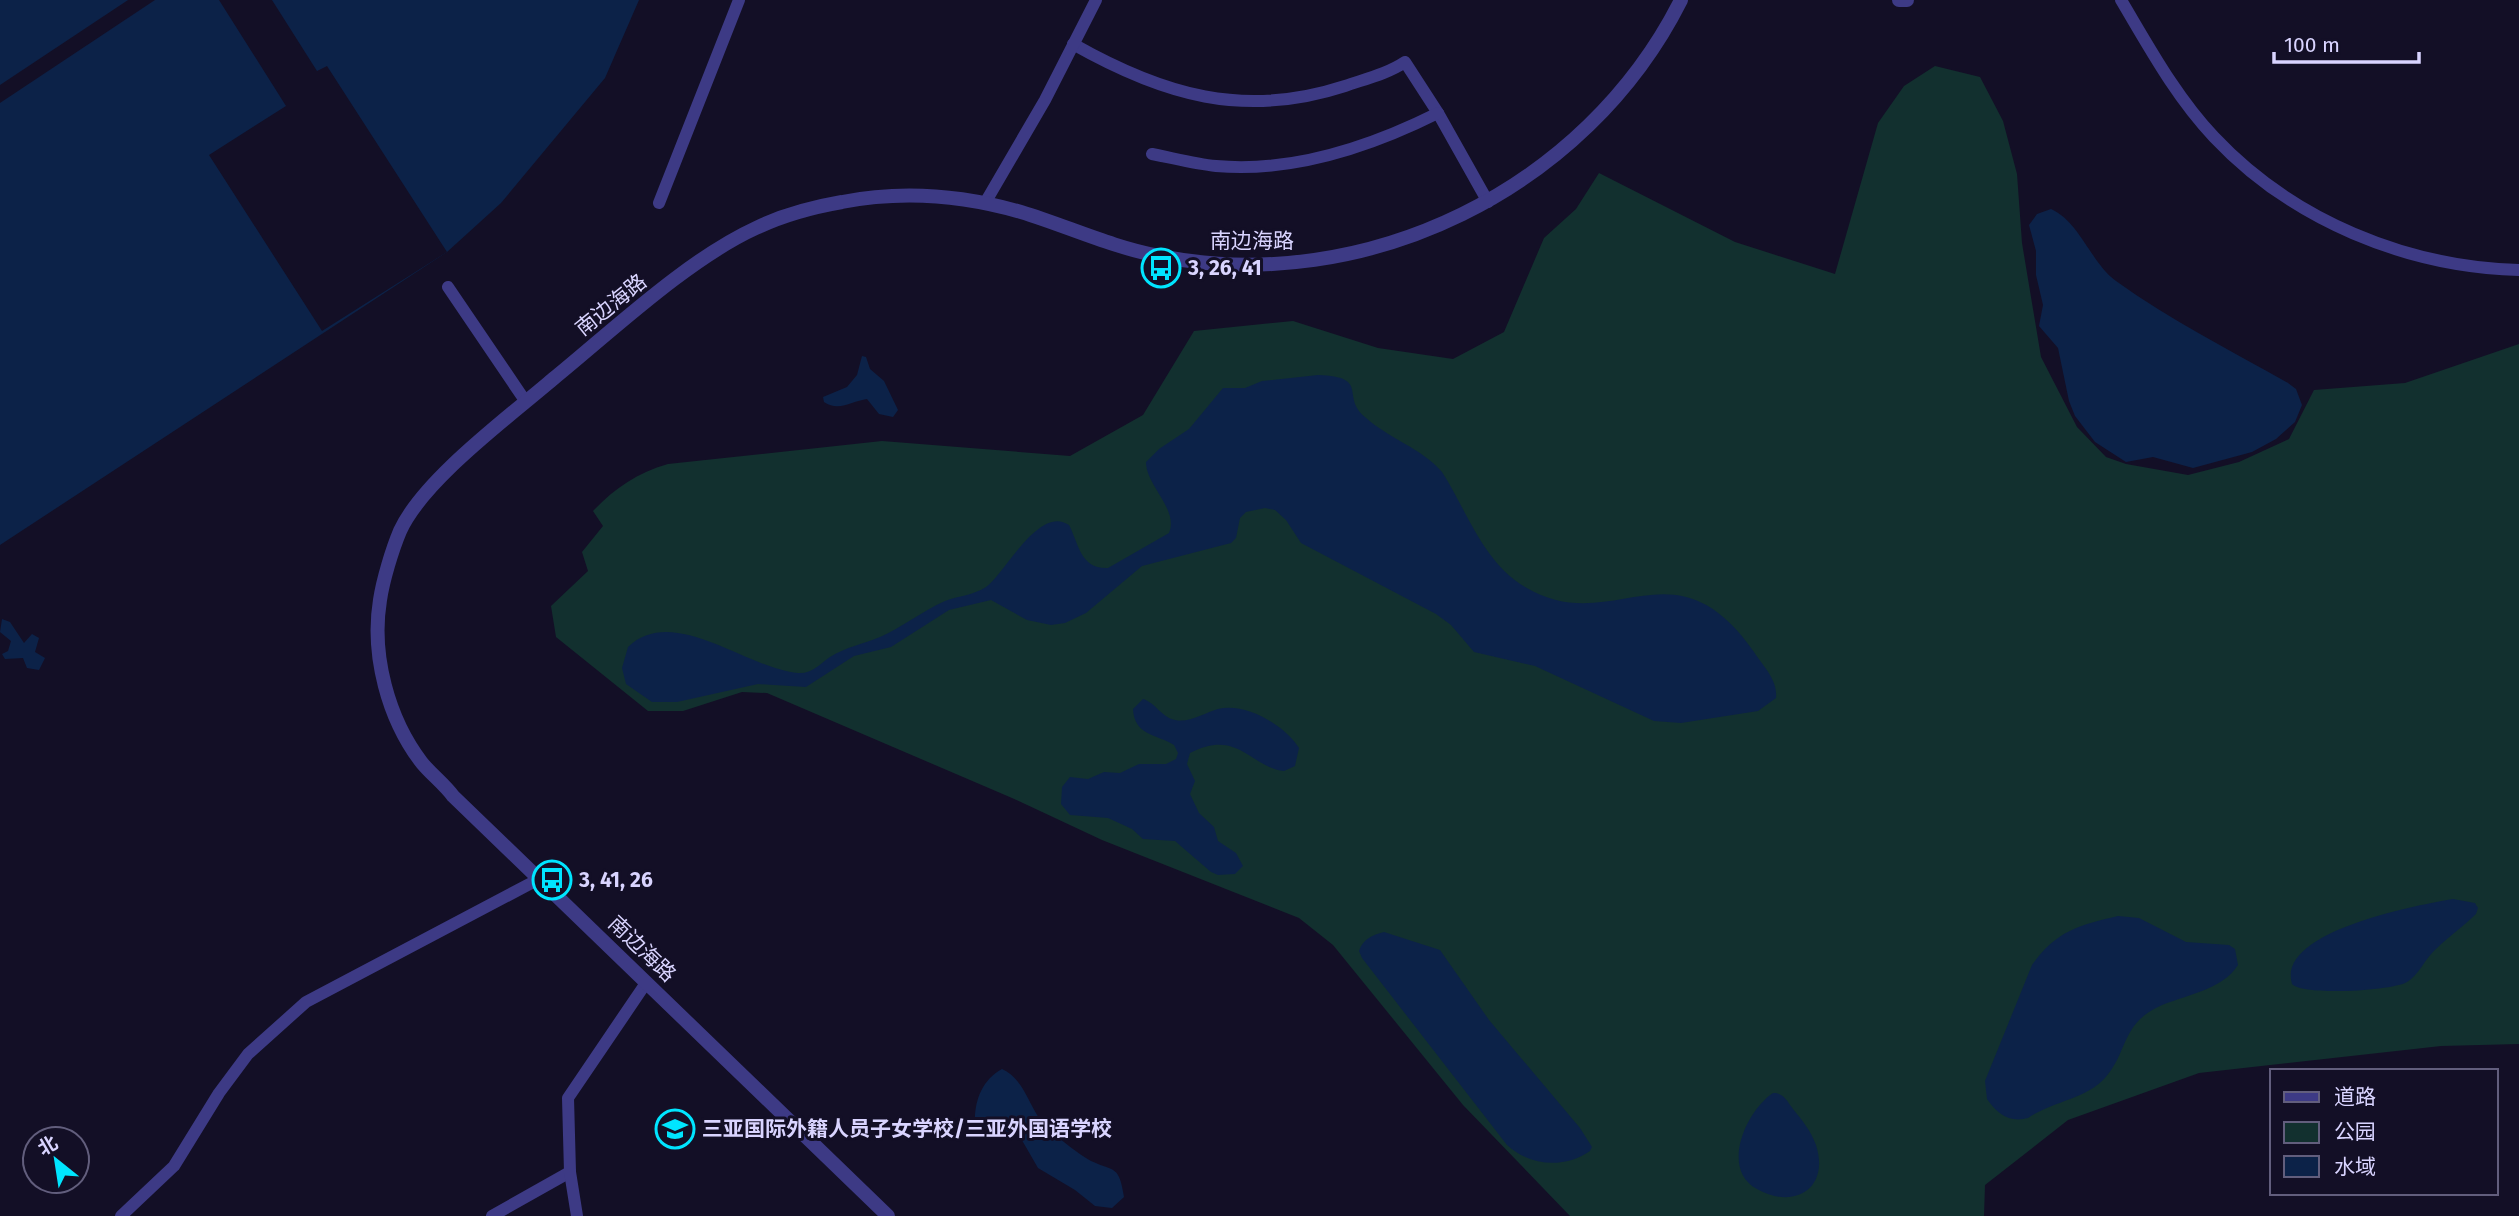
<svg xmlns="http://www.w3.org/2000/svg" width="2519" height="1216" viewBox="0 0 2519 1216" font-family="'Fira Sans','Noto Sans SC',sans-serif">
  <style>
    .green { fill: #12302f }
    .water { fill: #0c2248 }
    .pier { fill: #130f26 }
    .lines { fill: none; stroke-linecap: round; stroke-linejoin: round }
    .minor { stroke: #3d3a85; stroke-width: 12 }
    .tertiary { stroke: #3d3a85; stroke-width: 14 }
    .labels { text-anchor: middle; stroke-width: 6; stroke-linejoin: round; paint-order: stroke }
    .street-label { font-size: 21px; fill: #d9d4ff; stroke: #130f26 }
    .poi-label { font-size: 21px; font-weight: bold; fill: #d9d4ff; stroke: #130f26; text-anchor: start }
  </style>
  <rect width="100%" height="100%" fill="#130f26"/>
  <!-- green -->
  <path class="green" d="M1935,66L1980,77L2003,121L2017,174L2022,243L2041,357L2077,427L2106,457L2126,464L2188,475L2239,462L2289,439L2314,390L2405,383L2519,344V1044L2441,1046L2199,1073L2068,1120L1985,1185L1984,1216H1570L1463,1105L1333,945L1299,918L1102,840L1012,798L767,693L742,692L683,711H648L556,637L551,606L588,571L582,552L603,526L593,511C615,488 637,473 668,464L882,441L1070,456L1143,415L1194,331L1293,321L1378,348L1453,359L1504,332L1544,238L1576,209L1599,173L1735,242L1835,274L1878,123L1904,86Z"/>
  <!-- water -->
  <g class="water">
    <path d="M0,0H639L605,78L501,203L447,252L0,545Z"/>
    <path d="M2051,209C2080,222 2091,263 2116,281C2170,320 2230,350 2288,383L2296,389L2302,405L2295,422L2276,439L2252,452L2193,468L2153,457L2126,462L2095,442L2075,416L2069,401L2058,348L2039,326L2043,305L2036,275V251L2029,225L2037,214Z"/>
    <path d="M862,356L866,357L870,369L884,381L898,410L893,417L879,414L867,399C852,401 839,412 824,402L823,397L847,387L857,375Z"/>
    <path d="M1318,375C1371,377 1340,396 1365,417C1389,439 1420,447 1442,472C1467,511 1483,562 1525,587C1613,640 1673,536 1754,652C1763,666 1778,680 1776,698L1758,711L1681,723L1654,721L1535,666L1474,652L1451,625L1436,614L1301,543L1286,520L1275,510L1265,508L1246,512L1240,518L1236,538L1231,543L1142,566L1086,613L1065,623L1051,625L1027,620L991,600L949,610L891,647L854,656L806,687L758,684L677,702H652L626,684L622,668L628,647C673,603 747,669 798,673C812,674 820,664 830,657C846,647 863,644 880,637C903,627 922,611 945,601C958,596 974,595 986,587C1004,575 1039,504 1069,525C1079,544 1080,569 1108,568L1169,533C1179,509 1146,486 1146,462L1159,449L1189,429L1223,388H1245L1262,381Z"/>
    <path d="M2,619L10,622L24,643L32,634L39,638L35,652L45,658L39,670L27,668L23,658L5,659L2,654L8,651L11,641L0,632Z"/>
    <path d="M1143,699C1156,703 1161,717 1175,720C1190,723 1204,713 1218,709C1245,702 1285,725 1299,748L1295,766L1284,771C1250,767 1238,728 1190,753L1187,764L1195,781L1190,794L1199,813L1214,827L1218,841L1236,853L1243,866L1235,874L1218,875L1211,872L1175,841L1143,839L1132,829L1108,818L1070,815L1061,804L1062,787L1070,777L1088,779L1104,772L1120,773L1139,764H1166L1176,759L1178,753L1174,745C1156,734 1134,735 1133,709Z"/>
    <path d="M2453,899L2475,903L2478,908L2476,914C2462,928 2445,939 2432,953C2423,963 2418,975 2407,982C2392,991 2303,996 2292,984C2276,931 2418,905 2453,899Z"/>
    <path d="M2118,916L2139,918L2186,942L2229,945L2235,949L2238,965C2222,991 2183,995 2158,1007C2121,1025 2128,1052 2105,1078C2086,1099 2051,1102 2028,1118C2010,1123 1997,1114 1987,1099L1985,1081L2032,965C2056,931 2079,925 2118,916Z"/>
    <path d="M1384,932L1440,950L1489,1020L1580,1128L1592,1147L1590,1151C1564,1169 1530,1166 1507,1145L1362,958L1359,951C1363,939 1372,935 1384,932Z"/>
    <path d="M1002,1069C1027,1080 1030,1115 1051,1132C1063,1141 1078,1154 1091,1161C1115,1172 1119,1165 1124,1197L1112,1208L1095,1206L1075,1190L1038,1168L1019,1135C1004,1131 988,1131 975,1124C974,1101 982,1080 1002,1069Z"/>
    <path d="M1773,1093C1784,1093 1787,1101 1793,1109C1802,1120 1811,1131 1816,1145C1830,1189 1794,1210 1757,1189C1720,1169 1746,1111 1773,1093Z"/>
  </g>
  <!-- pier -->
  <g class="pier">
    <path d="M128,0H155L0,103V85Z"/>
    <path d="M219,0H272L317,71L327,66L447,252L322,331L209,155L286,106Z"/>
  </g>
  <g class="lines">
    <!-- minor -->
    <g class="minor">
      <path d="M2121,0C2149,47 2176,97 2214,137C2292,220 2406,267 2519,270"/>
      <path d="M1073,44C1163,95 1244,119 1345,86C1365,79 1387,74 1405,62L1438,113L1488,202"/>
      <path d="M1152,154C1173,158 1195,164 1216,166C1293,173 1370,147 1438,113"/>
      <path d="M659,203L739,0"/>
      <path d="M985,203L1045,100L1096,0"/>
      <path d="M448,287L526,402"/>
      <path d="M121,1216L174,1166L219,1093L248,1054L306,1002L539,879"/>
      <path d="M492,1216L570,1172"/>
      <path d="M577,1216L570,1172L568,1098L646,983"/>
    </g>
    <!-- tertiary -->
    <g class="tertiary">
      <path d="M1899,0H1907"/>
      <path d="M888,1216L453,796C444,784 432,775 422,763C388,719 371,655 380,600C383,580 392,550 400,531C423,480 510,416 553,379C612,331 688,259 756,228C783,215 813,207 842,202C903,190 962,195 1021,212C1067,226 1111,247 1159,256C1366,297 1586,189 1681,0"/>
    </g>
  </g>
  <!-- icons -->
  <defs>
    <symbol id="bus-ring" viewBox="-11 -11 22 22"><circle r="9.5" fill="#130f26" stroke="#00e5ff" stroke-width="1.5"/><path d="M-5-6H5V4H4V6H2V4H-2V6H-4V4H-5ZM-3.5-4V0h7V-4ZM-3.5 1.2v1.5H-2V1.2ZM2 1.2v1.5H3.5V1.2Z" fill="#00e5ff"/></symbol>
    <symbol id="school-ring" viewBox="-11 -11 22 22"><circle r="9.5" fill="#130f26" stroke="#00e5ff" stroke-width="1.5"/><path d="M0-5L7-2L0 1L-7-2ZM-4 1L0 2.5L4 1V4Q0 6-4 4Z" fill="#00e5ff"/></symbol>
  </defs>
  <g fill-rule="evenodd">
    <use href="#bus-ring" x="1139" y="246" width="44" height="44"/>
    <use href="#bus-ring" x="530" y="858" width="44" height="44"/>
    <use href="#school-ring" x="653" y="1107" width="44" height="44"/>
  </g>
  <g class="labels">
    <!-- street labels -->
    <g class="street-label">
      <text x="1252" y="248">南边海路</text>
      <text transform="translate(611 305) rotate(-39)" y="7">南边海路</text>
      <text transform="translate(642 949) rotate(44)" y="7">南边海路</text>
    </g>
    <!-- poi labels -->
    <g class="poi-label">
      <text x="1188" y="275">3, 26, 41</text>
      <text x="579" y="887">3, 41, 26</text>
      <text x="702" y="1136">三亚国际外籍人员子女学校/三亚外国语学校</text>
    </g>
  </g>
  <!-- legend -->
  <rect x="2270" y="1069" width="228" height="126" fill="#130f26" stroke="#625e7d" stroke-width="2"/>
  <rect x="2284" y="1092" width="35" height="10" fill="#3d3a85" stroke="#625e7d" stroke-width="2"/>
  <text x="2334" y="1104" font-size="21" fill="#d9d4ff">道路</text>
  <rect x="2284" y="1122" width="35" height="21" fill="#12302f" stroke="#625e7d" stroke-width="2"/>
  <text x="2334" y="1139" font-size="21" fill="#d9d4ff">公园</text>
  <rect x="2284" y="1156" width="35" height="21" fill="#0c2248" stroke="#625e7d" stroke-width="2"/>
  <text x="2334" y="1174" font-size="21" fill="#d9d4ff">水域</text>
  <!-- north arrow -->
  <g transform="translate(56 1160) rotate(330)"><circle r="33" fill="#130f26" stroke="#625e7d" stroke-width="2"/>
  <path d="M0-5L12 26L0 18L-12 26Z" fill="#00e5ff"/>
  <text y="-10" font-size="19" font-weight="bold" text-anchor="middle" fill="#d9d4ff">北</text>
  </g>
  <!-- scale -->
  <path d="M2274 52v10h145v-10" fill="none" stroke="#d9d4ff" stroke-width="3.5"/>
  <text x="2284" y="52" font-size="21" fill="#d9d4ff" stroke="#130f26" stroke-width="5" paint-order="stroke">100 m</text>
</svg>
